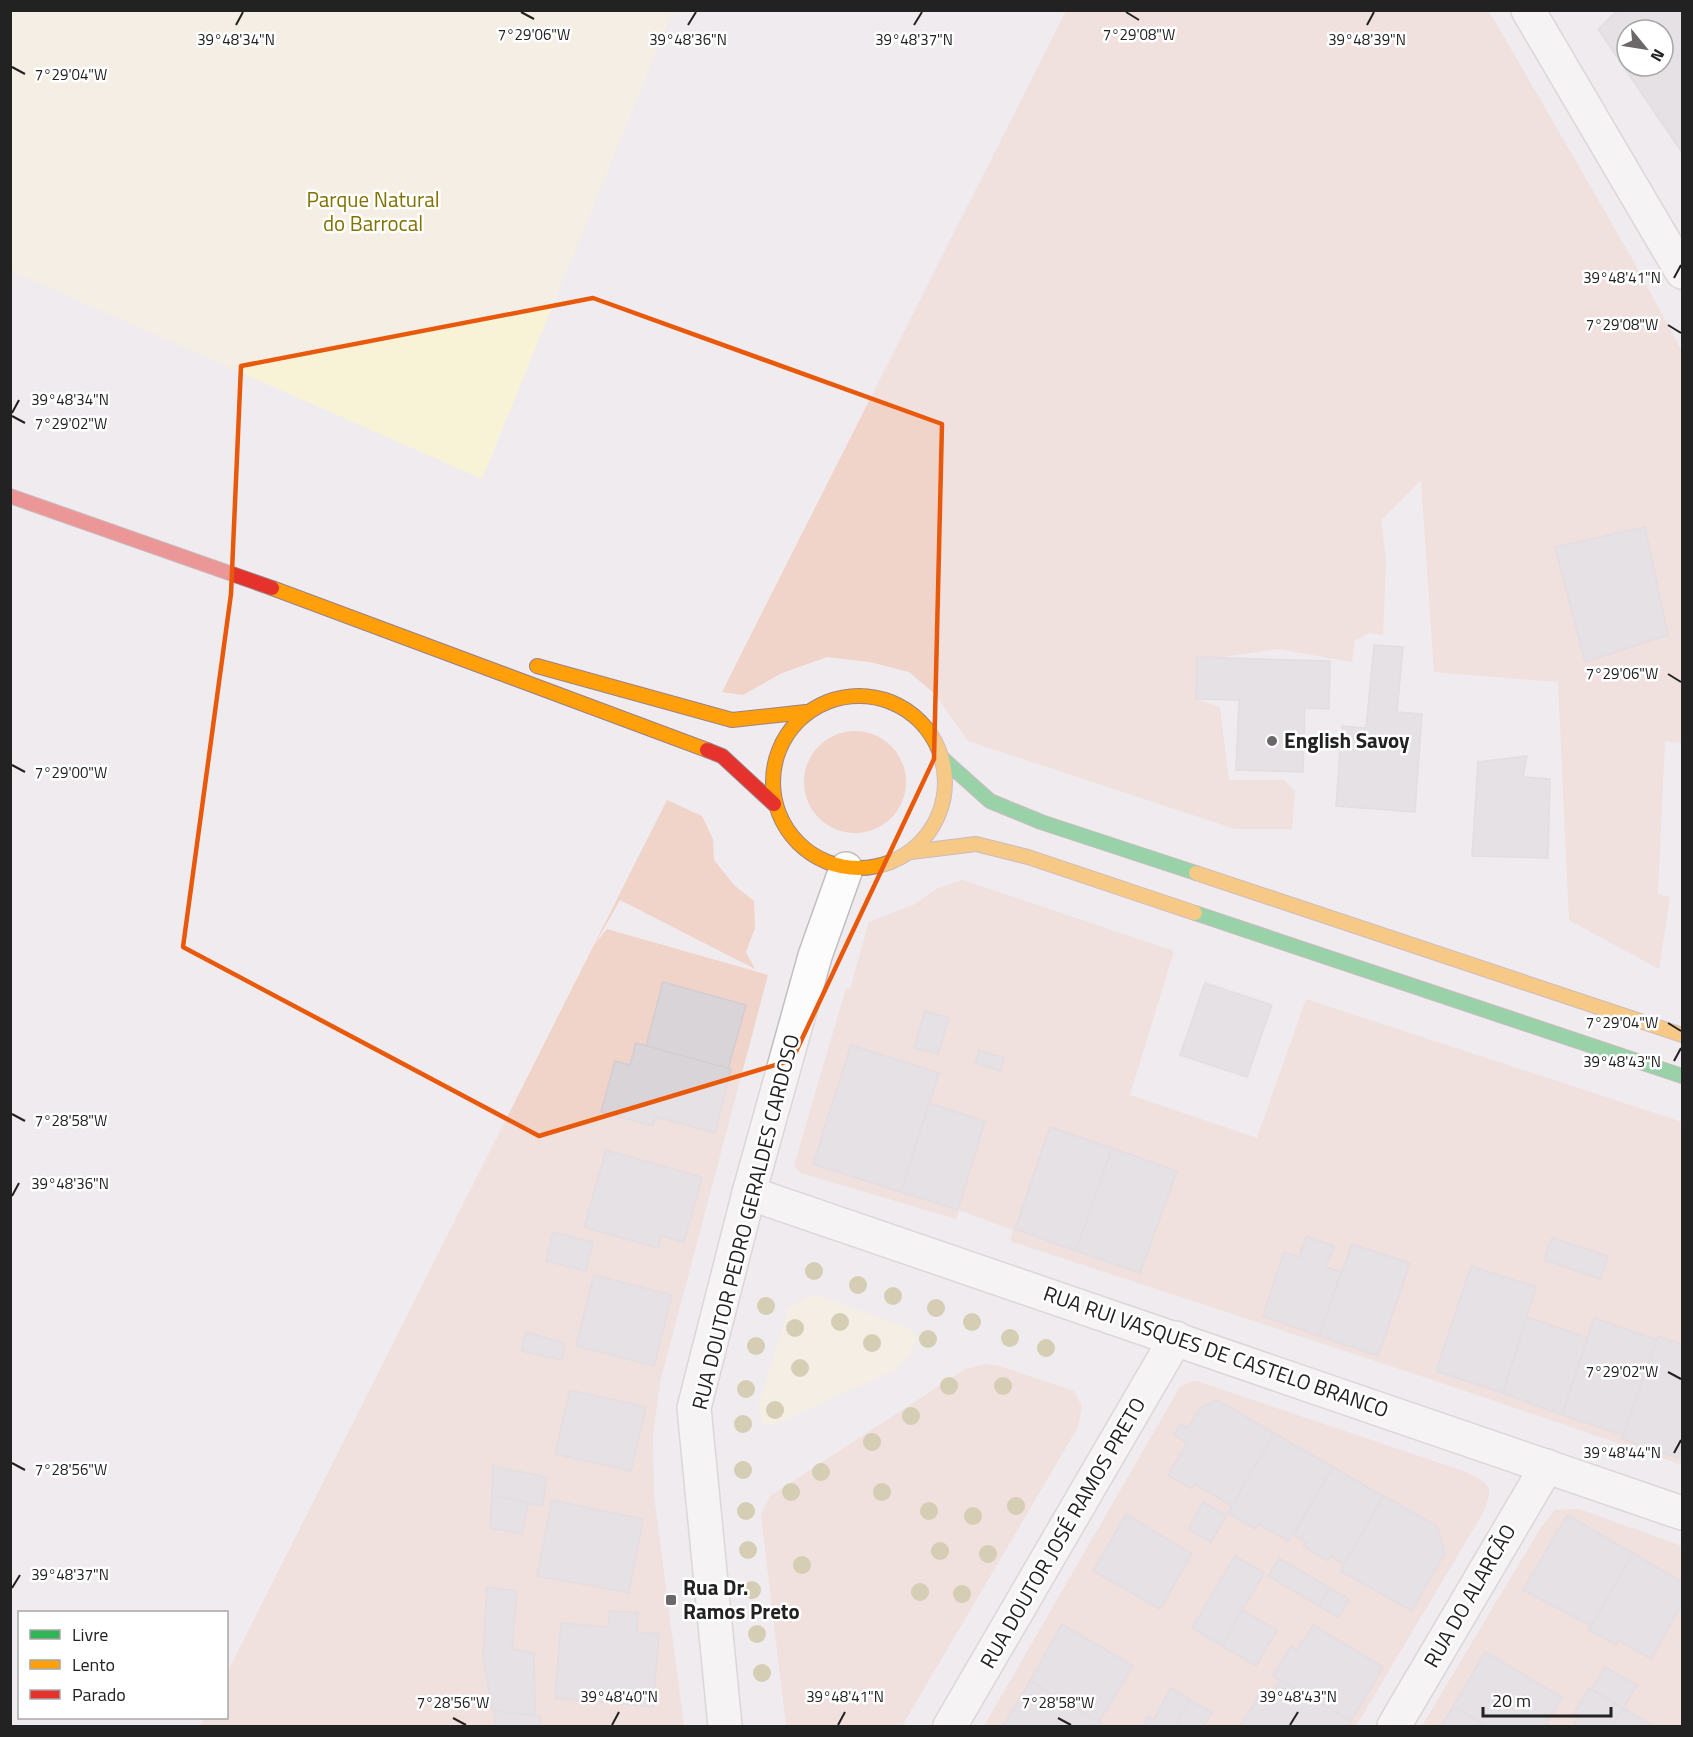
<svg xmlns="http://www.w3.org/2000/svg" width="1693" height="1737" viewBox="0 0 1693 1737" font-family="'Titillium Web',sans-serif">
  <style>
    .grass { fill: #f0d3c9 }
    .park { fill: #f8f2d7 }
    .building { fill: #d9d4d7; stroke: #d4ccd1; stroke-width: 1.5; fill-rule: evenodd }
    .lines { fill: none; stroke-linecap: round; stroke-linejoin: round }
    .street-casing { stroke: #c0bebf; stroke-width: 36 }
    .fast-casing { stroke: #9c8185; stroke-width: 16 }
    .slow-casing { stroke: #9c8185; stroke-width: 16 }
    .jam-casing { stroke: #9c8185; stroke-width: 16 }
    .street { stroke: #fdfcfc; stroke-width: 33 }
    .fast { stroke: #30b455; stroke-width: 14 }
    .slow { stroke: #ff9f0a; stroke-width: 14 }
    .jam { stroke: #e5322d; stroke-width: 14 }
    .tree { fill: #b4a86d }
    .marked { fill: none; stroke: #e8590c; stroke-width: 4.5; stroke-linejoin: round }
    .ticks { fill: none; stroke: #222; stroke-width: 2 }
    .poi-dot { fill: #6a6869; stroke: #fff; stroke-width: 2 }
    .labels { text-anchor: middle; stroke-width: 5; stroke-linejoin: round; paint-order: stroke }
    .park-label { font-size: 21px; fill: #827203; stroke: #fff }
    .poi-label { font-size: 21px; font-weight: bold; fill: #222; stroke: #fff; text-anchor: start }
    .street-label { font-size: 21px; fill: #222; stroke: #fff }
    .ticks-label { font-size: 15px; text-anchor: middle; fill: #222; stroke: #fff; stroke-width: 5; stroke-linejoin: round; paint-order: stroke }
  </style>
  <rect width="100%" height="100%" fill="#f0ebee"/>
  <!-- grass -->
  <g class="grass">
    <path d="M1066,11H1489L1630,255L1682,351V743L1665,741L1658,894L1670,897L1659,969L1569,920L1558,682L1434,672L1421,480L1381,520L1386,560L1383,635L1369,633L1355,640L1352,662L1278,649L1216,658H1197L1196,699L1220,707L1229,780H1284L1295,791L1292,829H1235L968,741L935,694L909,672L870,662L827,657L782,673L743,695L722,692Z"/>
    <circle cx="855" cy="782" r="51"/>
    <path d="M667,800L702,816L713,839L714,860L735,886L754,901L755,928L746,952L755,969L620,900L595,944L607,929L768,975L660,1382L653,1437L654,1496L684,1726H200L204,1718H226L227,1673Z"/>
    <path d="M962,880L1174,951L1130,1095L1257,1138L1306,999L1682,1122V1465L1433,1380L1010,1241L1013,1230L959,1210L956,1219L801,1173L794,1166L846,988L850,989L869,922L913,905L938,888Z"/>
    <path d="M985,1364L1000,1366L1074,1391L1082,1407L1078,1427L902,1726H786L761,1515L770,1496L965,1369Z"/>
    <path d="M1197,1381L1463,1471C1493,1484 1495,1488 1480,1518L1356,1726H984L1180,1387L1189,1382Z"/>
    <path d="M1579,1509L1682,1546V1726H1422L1540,1529L1555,1510Z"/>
  </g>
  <!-- park -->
  <g class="park">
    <path d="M11,10L673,11L482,479L11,271Z"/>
    <path d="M814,1294L906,1327L918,1336L910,1354L897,1369L777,1424H762L758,1406L789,1307Z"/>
  </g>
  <!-- building -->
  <g class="building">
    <path d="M1618,10H1682L1681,151L1598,29ZM1627,30H1663V66H1627Z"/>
    <path d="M1645,527L1668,635L1585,662L1555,547Z"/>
    <path d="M1374,645L1403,647L1397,712L1422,714L1415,812L1336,806L1342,726L1366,728Z"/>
    <path d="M1197,657L1330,661L1329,709L1305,708L1303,772L1236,770L1239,700L1196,699Z"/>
    <path d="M1527,756L1523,777L1550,779L1548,858L1472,856L1478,762Z"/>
    <path d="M663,982L746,1005L728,1069L646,1046Z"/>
    <path d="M1205,983L1272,1005L1247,1077L1180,1055Z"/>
    <path d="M925,1011L949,1018L938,1054L914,1048Z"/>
    <path d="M636,1043L731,1069L715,1133L656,1117L653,1126L601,1112L615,1061L630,1065Z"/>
    <path d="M851,1045L939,1073L901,1192L813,1164Z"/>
    <path d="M979,1050L1004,1058L1000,1071L975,1063Z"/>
    <path d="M929,1103L985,1121L958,1210L901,1192Z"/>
    <path d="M1050,1127L1112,1148L1076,1251L1015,1229Z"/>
    <path d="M1112,1148L1177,1171L1140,1273L1076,1251Z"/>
    <path d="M606,1150L702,1177L684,1242L661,1236L658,1248L584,1227Z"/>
    <path d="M553,1232L593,1242L586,1271L546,1261Z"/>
    <path d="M1306,1236L1334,1246L1326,1267L1341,1272L1319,1336L1263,1316L1284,1252L1299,1257Z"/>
    <path d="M1552,1238L1608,1256L1600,1279L1544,1260Z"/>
    <path d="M1352,1244L1410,1263L1378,1356L1319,1336Z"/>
    <path d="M1471,1266L1536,1287L1503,1393L1436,1371Z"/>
    <path d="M594,1275L672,1295L654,1366L576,1346Z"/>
    <path d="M1527,1317L1588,1338L1562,1415L1503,1393Z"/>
    <path d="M1594,1318L1657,1340L1623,1435L1562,1415Z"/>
    <path d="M526,1332L565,1343L562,1360L521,1351Z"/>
    <path d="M1658,1336L1682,1344V1443L1678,1458L1622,1439Z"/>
    <path d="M570,1390L646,1407L631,1471L555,1454Z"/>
    <path d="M1217,1400L1274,1433L1232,1506L1195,1484L1192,1489L1168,1475L1187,1443L1174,1435L1180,1424L1188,1428L1200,1408Z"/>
    <path d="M1274,1433L1333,1467L1288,1541L1258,1524L1255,1529L1228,1513Z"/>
    <path d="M493,1466L547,1477L542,1506L492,1495Z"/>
    <path d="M1333,1467L1383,1496L1344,1564L1331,1556L1328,1561L1303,1546L1306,1542L1294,1535Z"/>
    <path d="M492,1495L528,1503L522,1534L490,1528Z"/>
    <path d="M1384,1496L1437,1526L1445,1553L1412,1611L1340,1571Z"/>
    <path d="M552,1500L643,1519L629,1593L537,1576Z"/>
    <path d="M1203,1502L1227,1516L1211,1542L1188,1529Z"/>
    <path d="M1126,1514L1192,1554L1160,1609L1093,1571Z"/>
    <path d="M1567,1515L1633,1553L1591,1626L1523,1590Z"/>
    <path d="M1633,1553L1682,1582V1604L1651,1659L1619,1640L1616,1645L1589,1630Z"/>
    <path d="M1235,1556L1264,1573L1222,1646L1192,1628Z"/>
    <path d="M1279,1558L1330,1588L1319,1606L1268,1576Z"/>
    <path d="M487,1587L517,1591L512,1649L534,1653L535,1715L493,1711L483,1658Z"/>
    <path d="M1330,1588L1349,1599L1339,1618L1319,1606Z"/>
    <path d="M1242,1610L1277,1630L1256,1666L1222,1646Z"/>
    <path d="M610,1611L638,1613L637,1632L659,1634L653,1707L555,1698L561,1623L608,1627Z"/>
    <path d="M1062,1624L1133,1666L1099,1722L1030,1681Z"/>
    <path d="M1313,1625L1383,1667L1351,1721L1273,1676L1291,1646L1297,1650Z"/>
    <path d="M1485,1652L1562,1697L1546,1724L1550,1726H1487L1453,1707Z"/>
    <path d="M1605,1667L1637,1685L1623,1708L1592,1689Z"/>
    <path d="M1280,1680L1351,1721L1348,1726H1240L1260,1694L1268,1699Z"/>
    <path d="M1030,1681L1099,1722L1106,1726H1003Z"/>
    <path d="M1171,1688L1190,1700L1175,1726H1143L1148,1716L1154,1719Z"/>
    <path d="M1589,1688L1623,1708L1612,1726H1573L1579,1716L1574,1713Z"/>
    <path d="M1190,1700L1212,1712L1204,1726H1175Z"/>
    <path d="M1453,1707L1487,1726H1441Z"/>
    <path d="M1623,1708L1655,1726H1612Z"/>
    <path d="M493,1711L540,1716L541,1726H496Z"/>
  </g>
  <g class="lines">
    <defs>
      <g id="street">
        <path d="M1528,10L1682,272"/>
        <path d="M749,1193L1682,1513"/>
        <path d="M725,1726L694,1408L749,1193L815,956L846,869"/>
        <path d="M950,1726L1176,1338"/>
        <path d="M1394,1726L1547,1466"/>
      </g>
      <g id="fast">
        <path d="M943,759L990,801L1041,822L1196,873"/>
        <path d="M1195,913L1682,1076"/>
      </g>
      <g id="slow">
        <path d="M272,588L707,750"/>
        <path d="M537,666L732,720L806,712"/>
        <circle cx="859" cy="782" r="86"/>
        <path d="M911,852L976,844L1028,857L1195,913"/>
        <path d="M1196,873L1682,1035"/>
      </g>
      <g id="jam">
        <path d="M10,496L272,588"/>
        <path d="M707,750L722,756L774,804"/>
      </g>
    </defs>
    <!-- street casing -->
    <use href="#street" class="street-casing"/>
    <!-- fast casing -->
    <use href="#fast" class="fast-casing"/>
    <!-- slow casing -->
    <use href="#slow" class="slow-casing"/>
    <!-- jam casing -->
    <use href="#jam" class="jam-casing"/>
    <!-- street -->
    <use href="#street" class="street"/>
    <!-- fast -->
    <use href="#fast" class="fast"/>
    <!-- slow -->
    <use href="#slow" class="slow"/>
    <!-- jam -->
    <use href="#jam" class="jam"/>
  </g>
  <!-- trees -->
  <g class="tree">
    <circle cx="814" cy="1271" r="9"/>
    <circle cx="858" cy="1285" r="9"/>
    <circle cx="893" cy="1296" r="9"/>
    <circle cx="766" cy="1306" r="9"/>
    <circle cx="936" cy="1308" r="9"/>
    <circle cx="840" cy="1322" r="9"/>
    <circle cx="972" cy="1322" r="9"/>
    <circle cx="795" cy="1328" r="9"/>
    <circle cx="1010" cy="1338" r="9"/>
    <circle cx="928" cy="1339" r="9"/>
    <circle cx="872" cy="1343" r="9"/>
    <circle cx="756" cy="1346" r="9"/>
    <circle cx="1046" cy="1348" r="9"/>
    <circle cx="800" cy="1368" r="9"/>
    <circle cx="949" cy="1386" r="9"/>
    <circle cx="1003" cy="1386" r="9"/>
    <circle cx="746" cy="1389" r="9"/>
    <circle cx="775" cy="1410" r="9"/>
    <circle cx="911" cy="1416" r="9"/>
    <circle cx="743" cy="1424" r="9"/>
    <circle cx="872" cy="1442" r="9"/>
    <circle cx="743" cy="1470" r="9"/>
    <circle cx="821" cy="1472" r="9"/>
    <circle cx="791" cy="1492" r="9"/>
    <circle cx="882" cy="1492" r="9"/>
    <circle cx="1016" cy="1506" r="9"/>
    <circle cx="746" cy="1511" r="9"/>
    <circle cx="929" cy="1511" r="9"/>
    <circle cx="973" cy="1516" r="9"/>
    <circle cx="748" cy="1550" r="9"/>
    <circle cx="940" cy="1551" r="9"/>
    <circle cx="988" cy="1554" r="9"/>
    <circle cx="802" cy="1565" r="9"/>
    <circle cx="752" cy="1590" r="9"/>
    <circle cx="920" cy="1592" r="9"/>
    <circle cx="962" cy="1594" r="9"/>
    <circle cx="757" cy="1634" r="9"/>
    <circle cx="762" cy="1673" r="9"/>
  </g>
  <!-- marked area -->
  <path d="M0 0H1693V1737H0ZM593,298L942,424L934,759L792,1060L539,1136L183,947L231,594L241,366Z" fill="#f0ebee" fill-opacity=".55" fill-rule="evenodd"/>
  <path class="marked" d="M593,298L942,424L934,759L792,1060L539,1136L183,947L231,594L241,366Z"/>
  <!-- ticks -->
  <path class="ticks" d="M521,12L534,19M1126,12L1139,20M236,25L243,12M688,25L696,12M914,25L922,12M1367,25L1374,12M12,67L25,74M1674,278L1681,265M1668,325L1681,333M12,413L19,400M12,416L25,423M1668,674L1681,682M12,765L25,772M1668,1023L1681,1031M1674,1061L1681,1048M12,1114L25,1121M12,1196L19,1183M1668,1372L1681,1379M1674,1453L1681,1440M12,1463L25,1470M12,1588L20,1575M453,1718L466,1725M1058,1718L1071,1725M612,1725L619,1712M838,1725L845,1712M1290,1725L1298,1712"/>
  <!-- markers -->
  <g class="poi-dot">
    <circle cx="1272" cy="741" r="6"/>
    <rect x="665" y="1594" width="12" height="12" rx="3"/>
  </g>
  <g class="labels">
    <!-- park labels -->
    <g class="park-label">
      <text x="373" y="207">Parque Natural<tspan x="373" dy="24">do Barrocal</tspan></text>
    </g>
    <!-- poi labels -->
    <g class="poi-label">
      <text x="1284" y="748">English Savoy</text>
      <text x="683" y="1595">Rua Dr.<tspan x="683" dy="24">Ramos Preto</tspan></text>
    </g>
    <!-- street labels -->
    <g class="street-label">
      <text transform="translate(746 1222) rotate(-76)" y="7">RUA DOUTOR PEDRO GERALDES CARDOSO</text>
      <text transform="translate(1216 1352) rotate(19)" y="7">RUA RUI VASQUES DE CASTELO BRANCO</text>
      <text transform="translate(1063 1533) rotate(-60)" y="7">RUA DOUTOR JOSÉ RAMOS PRETO</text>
      <text transform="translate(1470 1596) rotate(-60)" y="7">RUA DO ALARCÃO</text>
    </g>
  </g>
  <g class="ticks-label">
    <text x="534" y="40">7°29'06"W</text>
    <text x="1139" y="40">7°29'08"W</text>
    <text x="236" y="45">39°48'34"N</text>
    <text x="688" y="45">39°48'36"N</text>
    <text x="914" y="45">39°48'37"N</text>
    <text x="1367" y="45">39°48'39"N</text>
    <text x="71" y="80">7°29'04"W</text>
    <text x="1622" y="283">39°48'41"N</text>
    <text x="1622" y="330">7°29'08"W</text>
    <text x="70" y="405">39°48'34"N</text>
    <text x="71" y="429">7°29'02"W</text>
    <text x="1622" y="679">7°29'06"W</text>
    <text x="71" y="778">7°29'00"W</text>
    <text x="1622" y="1028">7°29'04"W</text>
    <text x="1622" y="1067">39°48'43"N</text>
    <text x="71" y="1126">7°28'58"W</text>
    <text x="70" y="1189">39°48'36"N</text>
    <text x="1622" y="1377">7°29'02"W</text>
    <text x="1622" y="1458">39°48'44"N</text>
    <text x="71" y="1475">7°28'56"W</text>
    <text x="70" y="1580">39°48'37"N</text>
    <text x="619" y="1702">39°48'40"N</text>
    <text x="845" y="1702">39°48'41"N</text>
    <text x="1298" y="1702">39°48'43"N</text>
    <text x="453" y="1708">7°28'56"W</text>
    <text x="1058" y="1708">7°28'58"W</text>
  </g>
  <!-- border -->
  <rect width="1693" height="1737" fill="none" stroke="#222222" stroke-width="24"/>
  <!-- legend -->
  <rect x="18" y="1611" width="210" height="108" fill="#ffffff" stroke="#a7a7a7" stroke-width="1.5"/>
  <rect x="30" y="1630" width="30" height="9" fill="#30b455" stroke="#a7a7a7" stroke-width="1.5"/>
  <text x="72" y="1641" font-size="18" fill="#222222">Livre</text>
  <rect x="30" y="1660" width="30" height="9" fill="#ff9f0a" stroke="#a7a7a7" stroke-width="1.5"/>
  <text x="72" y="1671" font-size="18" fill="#222222">Lento</text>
  <rect x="30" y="1690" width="30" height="9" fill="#e5322d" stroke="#a7a7a7" stroke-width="1.5"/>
  <text x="72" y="1701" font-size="18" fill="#222222">Parado</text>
  <!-- north arrow -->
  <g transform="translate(1645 48) rotate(120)"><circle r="28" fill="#ffffff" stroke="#a7a7a7" stroke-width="1.5"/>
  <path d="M0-4.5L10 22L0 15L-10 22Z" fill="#6a6869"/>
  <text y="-9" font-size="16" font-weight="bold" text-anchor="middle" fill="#222222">N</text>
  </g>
  <!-- scale -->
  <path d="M1483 1707v9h128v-9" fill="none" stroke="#222222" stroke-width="3"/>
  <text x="1492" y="1707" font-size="18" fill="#222222" stroke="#ffffff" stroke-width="4.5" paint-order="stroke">20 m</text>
</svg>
